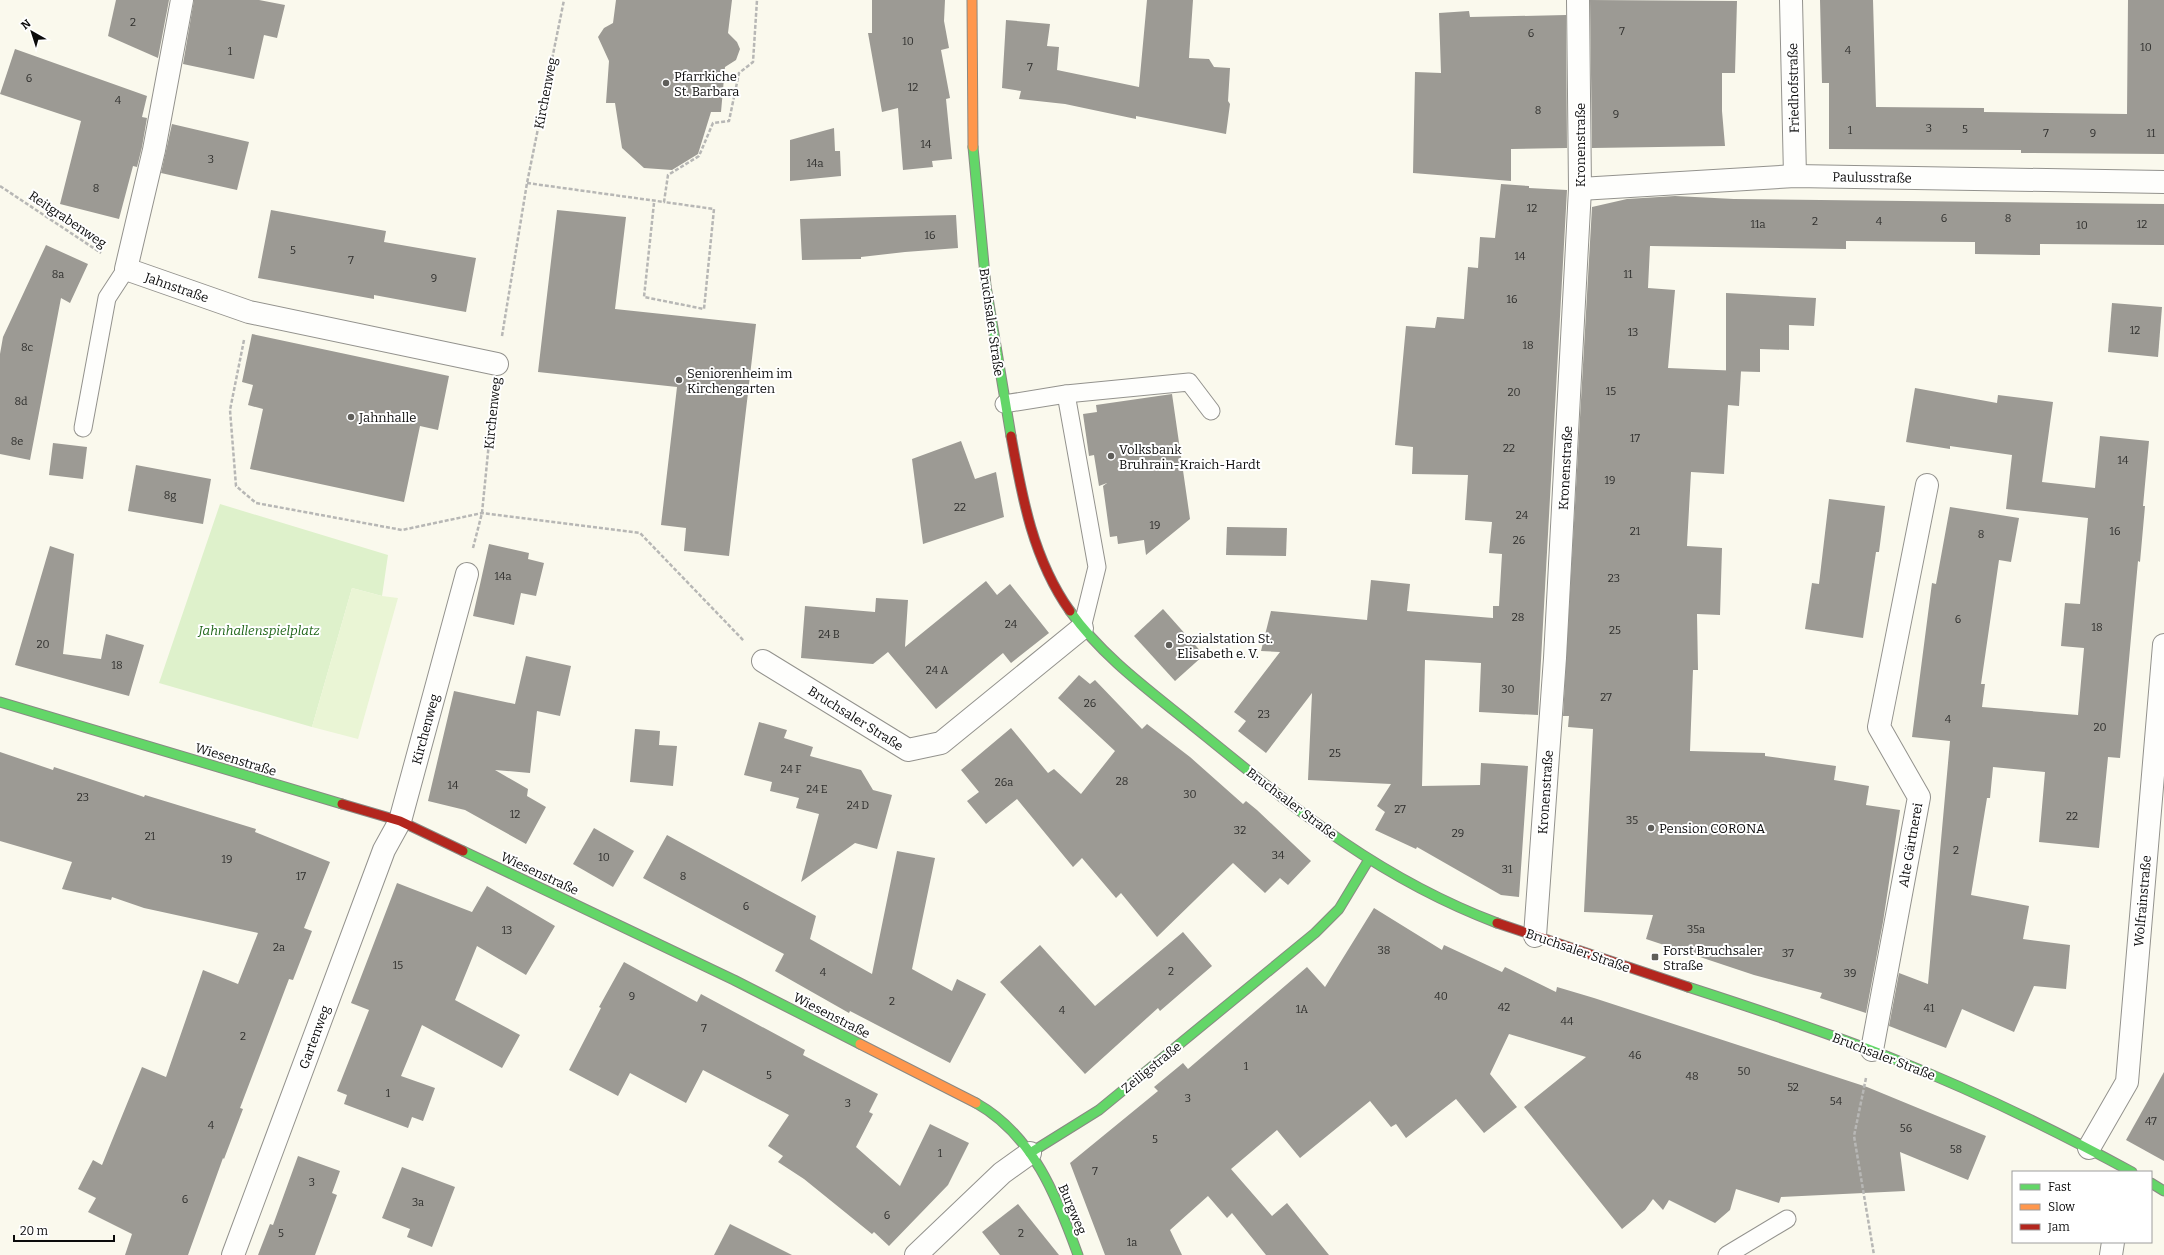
<svg xmlns="http://www.w3.org/2000/svg" width="2164" height="1255" viewBox="0 0 2164 1255" font-family="Bitter,serif">
  <style>
    .green { fill: #def1cb }
    .pitch { fill: #eaf5d5 }
    .building { fill: #9c9a94 }
    .lines { fill: none; stroke-linecap: round; stroke-linejoin: round }
    .lane-casing { stroke: #93928d; stroke-width: 19 }
    .street-casing { stroke: #93928d; stroke-width: 24 }
    .fast-casing { stroke: #898983; stroke-width: 11 }
    .slow-casing { stroke: #898983; stroke-width: 11 }
    .jam-casing { stroke: #898983; stroke-width: 11 }
    .path { stroke: #b7b7b5; stroke-width: 2.5; stroke-dasharray: 4 2; stroke-linecap: butt }
    .lane { stroke: #fefefc; stroke-width: 17 }
    .street { stroke: #fefefc; stroke-width: 22 }
    .fast { stroke: #63d668; stroke-width: 9 }
    .slow { stroke: #ff974d; stroke-width: 9 }
    .jam { stroke: #b3261e; stroke-width: 9 }
    .poi-dot { fill: #5f5e5a; stroke: #fff; stroke-width: 1.5 }
    .labels { text-anchor: middle; stroke-width: 4; stroke-linejoin: round; paint-order: stroke }
    .number-label { font-size: 11px; fill: #2f2f2d }
    .poi-label { font-size: 13px; fill: #0b0b0b; stroke: #fff; text-anchor: start }
    .street-label { font-size: 13px; fill: #0b0b0b; stroke: #fff }
    .park-label { font-size: 13px; font-style: italic; fill: #1f6518; stroke: #fff }
  </style>
  <rect width="100%" height="100%" fill="#faf9ed"/>
  <!-- green -->
  <path class="green" d="M220,504L388,555L382,596L352,588L312,727L159,683Z"/>
  <!-- pitch -->
  <path class="pitch" d="M352,588L382,596L398,598L358,739L312,727Z"/>
  <!-- building -->
  <g class="building">
    <path d="M116,0H169L158,58L108,36Z"/>
    <path d="M194,0H259L285,5L277,38L264,35L254,79L183,64Z"/>
    <path d="M616,0H732L728,33L737,42L740,49L736,60L725,67L721,112H711L698,154L672,170L644,168L622,148L615,103H606L609,61L598,37L604,28L613,23Z"/>
    <path d="M872,0H945L944,21L949,48L941,50L950,98L946,99L952,159L932,161L933,167L903,170L898,108L882,112L868,33H872Z"/>
    <path d="M1147,0H1193L1189,58L1209,59L1214,67L1230,68L1228,101L1230,104L1226,134L1136,116V119L1065,104L1019,99L1021,91L1002,88L1006,20L1050,24L1047,46L1059,47L1057,70L1139,87Z"/>
    <path d="M1590,0L1737,1L1735,73H1722V111L1725,146L1592,148Z"/>
    <path d="M1820,0H1873L1876,107L1984,108V112L2127,114L2128,0H2164V154L2021,153V150L1829,149V83H1822Z"/>
    <path d="M1469,11L1470,17L1566,15L1567,148L1511,149V181L1413,173L1415,72L1441,73L1439,13Z"/>
    <path d="M15,49L147,96L142,117L147,118L142,147L137,167L133,166L119,219L60,204L81,121L0,94Z"/>
    <path d="M172,124L249,142L237,190L161,173Z"/>
    <path d="M834,128L835,151H840L841,176L790,181V140Z"/>
    <path d="M1501,184L1529,186V188L1567,190L1538,715L1479,712L1481,663L1425,660L1422,786L1480,785L1481,763L1528,766L1519,897L1501,895L1417,847L1416,849L1375,830L1385,812L1377,806L1391,784L1308,780L1312,693L1266,753L1238,731L1246,721L1234,712L1280,652L1261,651L1271,611L1367,620L1371,580L1410,584L1407,611L1493,618V606H1499L1502,554L1489,553L1492,522L1465,520L1468,475L1412,474L1413,447L1395,445L1406,326L1435,328L1437,317L1464,319L1468,267L1478,268L1480,237L1495,238Z"/>
    <path d="M1675,196L1734,199L2164,204V245L2040,244V255L1975,254V242L1846,241V249L1650,246L1648,288L1675,290L1668,368L1741,371L1739,406L1728,405L1724,474L1691,472L1687,546L1722,548L1720,615L1697,614L1698,670H1693L1690,751L1765,753V756L1836,766L1834,780L1869,786L1866,805L1900,810L1883,922L1866,1013L1820,998L1822,993L1754,975L1646,939L1653,915L1584,912L1593,729L1568,727L1569,716H1563L1592,207L1627,199Z"/>
    <path d="M271,210L386,231L384,242L476,258L466,312L374,295V299L258,278Z"/>
    <path d="M557,210L626,217L615,309L756,324L729,556L684,551L686,528L661,525L677,387L538,372Z"/>
    <path d="M956,215L958,248L905,252L861,257V259L802,260L800,219Z"/>
    <path d="M46,245L88,264L70,303L61,298L30,460L0,454V354L3,337Z"/>
    <path d="M1726,293L1816,298L1814,326L1789,325V350L1760,349V372L1726,371Z"/>
    <path d="M2112,303L2162,307L2158,357L2108,352Z"/>
    <path d="M252,334L449,376L438,430L420,426L404,502L250,469L263,409L248,405L253,385L242,382Z"/>
    <path d="M1915,388L1997,403L1998,395L2053,402L2042,482L2095,488L2100,436L2149,441L2143,506H2145L2140,562L2138,561L2120,758L2108,757L2099,848L2039,842L2045,772L1993,767L1990,798H1987L1971,895L2029,906L2023,939L2070,945L2066,989L2034,986L2014,1032L1962,1009L1946,1048L1889,1026L1899,973L1928,984L1950,741L1912,737L1932,583L1936,584L1950,507L2019,518L2011,562L1999,560L1981,684H1985L1982,707L2078,715L2084,648L2061,646L2065,603L2080,604L2088,518L2006,509L2012,455L1950,446V449L1906,442Z"/>
    <path d="M1172,394L1190,519L1146,555L1144,540L1118,544L1117,536L1110,537L1103,486L1107,483L1099,486L1094,455L1089,456L1083,414L1097,412L1096,405Z"/>
    <path d="M961,441L975,479L996,472L1004,517L923,544L912,459Z"/>
    <path d="M53,443L87,447L83,479L49,475Z"/>
    <path d="M136,465L211,479L203,524L128,511Z"/>
    <path d="M1829,499L1885,506L1879,552H1876L1863,638L1805,629L1812,583L1819,584Z"/>
    <path d="M1227,527L1287,528L1286,556L1226,555Z"/>
    <path d="M489,544L529,553L528,559L544,563L536,596L521,593L514,625L473,616Z"/>
    <path d="M50,546L74,554L63,654L101,659L106,634L144,645L129,696L15,665Z"/>
    <path d="M986,581L997,595L1010,584L1049,633L1011,663L1003,653L936,709L888,652L873,664L801,658L805,606L875,612L876,598L908,600L905,647Z"/>
    <path d="M1163,609L1204,655L1175,681L1134,636Z"/>
    <path d="M526,656L571,666L560,716L537,711L530,773L495,770L528,789L527,796L546,807L526,844L465,810L428,801L454,691L515,704Z"/>
    <path d="M1079,675L1090,684L1095,680L1142,729L1147,724L1190,757L1243,804L1246,801L1257,810L1311,861L1288,885L1280,878L1265,893L1233,863L1157,937L1121,893L1116,898L1082,858L1073,867L1017,799L986,824L967,801L979,792L961,770L1011,728L1048,773L1054,769L1081,794L1115,751L1058,698Z"/>
    <path d="M759,722L787,730L784,738L813,747L810,756L861,770L873,790L892,795L877,849L855,843L801,882L819,814L796,808L799,798L770,791L772,782L744,775Z"/>
    <path d="M635,729L660,731L659,745L677,746L673,786L630,782Z"/>
    <path d="M0,752L53,770L54,767L144,797L145,795L256,829L255,832L330,862L304,928L312,931L293,980L289,979L240,1108L243,1109L224,1159L223,1158L188,1255H125L132,1234L88,1212L96,1198L78,1189L93,1160L102,1165L142,1067L166,1077L203,970L238,984L258,933L144,908L112,897L111,900L62,889L72,862L0,841Z"/>
    <path d="M594,828L634,851L613,887L573,864Z"/>
    <path d="M667,835L816,916L810,939L872,974L897,851L935,858L912,969L952,991L957,979L986,994L950,1063L850,1011L849,1013L775,971L784,954L643,878Z"/>
    <path d="M397,883L472,912L487,886L555,926L526,975L477,946L455,1000L520,1035L502,1068L422,1025L401,1076L435,1088L423,1121L412,1117L408,1128L344,1104L347,1095L337,1091L369,1010L351,1003Z"/>
    <path d="M1374,908L1442,950L1444,945L1502,972L1505,967L1556,992L1557,987L1594,998L1867,1087L1986,1136L1968,1180L1900,1152L1905,1191L1781,1197L1779,1203L1736,1189L1730,1210L1715,1223L1669,1200L1663,1210L1653,1199L1645,1210L1622,1229L1524,1107L1586,1057L1509,1034L1490,1074L1517,1107L1484,1133L1456,1099L1406,1138L1396,1124L1391,1127L1370,1101L1300,1158L1277,1130L1231,1169L1272,1216L1287,1203L1329,1255H1266L1232,1213L1227,1218L1208,1196L1170,1230L1182,1255H1105L1070,1163L1158,1091L1154,1087L1183,1063L1188,1069L1307,967L1325,987Z"/>
    <path d="M1183,932L1212,966L1160,1011L1158,1008L1085,1074L1000,982L1040,945L1095,1006Z"/>
    <path d="M624,962L697,1002L701,994L805,1050L803,1055L878,1094L869,1112L873,1114L856,1147L900,1186L930,1124L969,1143L948,1185L889,1246L874,1232L872,1234L804,1179L778,1162L783,1156L768,1146L789,1115L703,1070L686,1103L630,1073L618,1096L569,1070L601,1008L599,1007Z"/>
    <path d="M2164,1072V1161L2126,1140Z"/>
    <path d="M298,1156L340,1171L332,1193L337,1195L315,1255H258L270,1224L273,1225Z"/>
    <path d="M402,1167L455,1187L432,1247L407,1237L410,1229L382,1218Z"/>
    <path d="M1018,1204L1059,1255H1000L982,1232Z"/>
    <path d="M730,1224L792,1255H714Z"/>
  </g>
  <g class="lines">
    <defs>
      <g id="lane">
        <path d="M1066,394L1097,567L1082,628"/>
        <path d="M1004,404L1066,394L1189,382L1211,411"/>
        <path d="M83,428L107,298L126,269"/>
        <path d="M1727,1255L1787,1219"/>
      </g>
      <g id="street">
        <path d="M182,0L154,150L126,269L249,312L497,364"/>
        <path d="M1791,0L1795,176"/>
        <path d="M1580,189L1795,176L2164,182"/>
        <path d="M763,661L908,750L941,743L1082,628"/>
        <path d="M1535,936L1555,658L1580,189L1578,0"/>
        <path d="M1872,1050L1919,797L1879,727L1927,485"/>
        <path d="M2089,1148L2127,1082L2164,645"/>
        <path d="M233,1255L384,850L400,821L467,574"/>
        <path d="M916,1255L1002,1173L1030,1153"/>
        <path d="M2111,1255L2113,1242"/>
      </g>
      <g id="fast">
        <path d="M973,147L986,286L1011,436"/>
        <path d="M1070,611C1104,659 1153,693 1198,730C1295,809 1378,878 1497,923"/>
        <path d="M0,702L342,804"/>
        <path d="M463,851L734,980L860,1044"/>
        <path d="M1688,987C1756,1009 1823,1031 1889,1057C1972,1090 2053,1129 2132,1172"/>
        <path d="M976,1103C1033,1135 1057,1197 1078,1255"/>
        <path d="M1030,1153L1099,1110L1315,933L1339,909L1368,861"/>
        <path d="M2151,1183L2164,1191"/>
      </g>
      <g id="slow">
        <path d="M972,0L973,147"/>
        <path d="M860,1044L976,1103"/>
      </g>
      <g id="jam">
        <path d="M1011,436C1022,497 1033,559 1070,611"/>
        <path d="M342,804L400,821L463,851"/>
        <path d="M1497,923L1688,987"/>
      </g>
    </defs>
    <!-- lane casing -->
    <use href="#lane" class="lane-casing"/>
    <!-- street casing -->
    <use href="#street" class="street-casing"/>
    <!-- fast casing -->
    <use href="#fast" class="fast-casing"/>
    <!-- slow casing -->
    <use href="#slow" class="slow-casing"/>
    <!-- jam casing -->
    <use href="#jam" class="jam-casing"/>
    <!-- path -->
    <g class="path">
      <path d="M527,183L664,202L668,175L699,156L713,123L729,121L739,73L753,62L757,0"/>
      <path d="M0,186L101,253"/>
      <path d="M654,203L644,297L704,309L714,209L664,202"/>
      <path d="M502,336L527,183L564,0"/>
      <path d="M244,340L230,410L236,486L256,503L402,530L482,513L640,533L744,641"/>
      <path d="M473,548L482,513L494,392"/>
      <path d="M1866,1078L1854,1136L1874,1255"/>
    </g>
    <!-- lane -->
    <use href="#lane" class="lane"/>
    <!-- street -->
    <use href="#street" class="street"/>
    <!-- fast -->
    <use href="#fast" class="fast"/>
    <!-- slow -->
    <use href="#slow" class="slow"/>
    <!-- jam -->
    <use href="#jam" class="jam"/>
  </g>
  <!-- markers -->
  <g class="poi-dot">
    <circle cx="666" cy="83" r="4"/>
    <circle cx="679" cy="380" r="4"/>
    <circle cx="351" cy="417" r="4"/>
    <circle cx="1111" cy="456" r="4"/>
    <circle cx="1169" cy="645" r="4"/>
    <circle cx="1651" cy="828" r="4"/>
    <rect x="1651" y="953" width="8" height="8" rx="2"/>
  </g>
  <g class="labels">
    <!-- number labels -->
    <g class="number-label">
      <text x="133" y="26">2</text>
      <text x="1622" y="35">7</text>
      <text x="1531" y="37">6</text>
      <text x="908" y="45">10</text>
      <text x="2146" y="51">10</text>
      <text x="1848" y="54">4</text>
      <text x="230" y="55">1</text>
      <text x="1030" y="71">7</text>
      <text x="29" y="82">6</text>
      <text x="913" y="91">12</text>
      <text x="118" y="104">4</text>
      <text x="1538" y="114">8</text>
      <text x="1616" y="118">9</text>
      <text x="1929" y="132">3</text>
      <text x="1965" y="133">5</text>
      <text x="1850" y="134">1</text>
      <text x="2046" y="137">7</text>
      <text x="2093" y="137">9</text>
      <text x="2151" y="137">11</text>
      <text x="926" y="148">14</text>
      <text x="211" y="163">3</text>
      <text x="815" y="167">14a</text>
      <text x="96" y="192">8</text>
      <text x="1532" y="212">12</text>
      <text x="1944" y="222">6</text>
      <text x="2008" y="222">8</text>
      <text x="1815" y="225">2</text>
      <text x="1879" y="225">4</text>
      <text x="1758" y="228">11a</text>
      <text x="2142" y="228">12</text>
      <text x="2082" y="229">10</text>
      <text x="930" y="239">16</text>
      <text x="293" y="254">5</text>
      <text x="1520" y="260">14</text>
      <text x="351" y="264">7</text>
      <text x="58" y="278">8a</text>
      <text x="1628" y="278">11</text>
      <text x="434" y="282">9</text>
      <text x="1512" y="303">16</text>
      <text x="2135" y="334">12</text>
      <text x="1633" y="336">13</text>
      <text x="1528" y="349">18</text>
      <text x="27" y="351">8c</text>
      <text x="1611" y="395">15</text>
      <text x="1514" y="396">20</text>
      <text x="21" y="405">8d</text>
      <text x="1635" y="442">17</text>
      <text x="17" y="445">8e</text>
      <text x="1509" y="452">22</text>
      <text x="2123" y="464">14</text>
      <text x="1610" y="484">19</text>
      <text x="170" y="499">8g</text>
      <text x="960" y="511">22</text>
      <text x="1522" y="519">24</text>
      <text x="1155" y="529">19</text>
      <text x="1635" y="535">21</text>
      <text x="2115" y="535">16</text>
      <text x="1981" y="538">8</text>
      <text x="1519" y="544">26</text>
      <text x="503" y="580">14a</text>
      <text x="1614" y="582">23</text>
      <text x="1518" y="621">28</text>
      <text x="1958" y="623">6</text>
      <text x="1011" y="628">24</text>
      <text x="2097" y="631">18</text>
      <text x="1615" y="634">25</text>
      <text x="829" y="638">24 B</text>
      <text x="43" y="648">20</text>
      <text x="117" y="669">18</text>
      <text x="937" y="674">24 A</text>
      <text x="1508" y="693">30</text>
      <text x="1606" y="701">27</text>
      <text x="1090" y="707">26</text>
      <text x="1264" y="718">23</text>
      <text x="1948" y="723">4</text>
      <text x="2100" y="731">20</text>
      <text x="1335" y="757">25</text>
      <text x="791" y="773">24 F</text>
      <text x="1122" y="785">28</text>
      <text x="1004" y="786">26a</text>
      <text x="453" y="789">14</text>
      <text x="817" y="793">24 E</text>
      <text x="1190" y="798">30</text>
      <text x="83" y="801">23</text>
      <text x="858" y="809">24 D</text>
      <text x="1400" y="813">27</text>
      <text x="515" y="818">12</text>
      <text x="2072" y="820">22</text>
      <text x="1632" y="824">35</text>
      <text x="1240" y="834">32</text>
      <text x="1458" y="837">29</text>
      <text x="150" y="840">21</text>
      <text x="1956" y="854">2</text>
      <text x="1278" y="859">34</text>
      <text x="604" y="861">10</text>
      <text x="227" y="863">19</text>
      <text x="1507" y="873">31</text>
      <text x="301" y="880">17</text>
      <text x="683" y="880">8</text>
      <text x="746" y="910">6</text>
      <text x="1696" y="933">35a</text>
      <text x="507" y="934">13</text>
      <text x="279" y="951">2a</text>
      <text x="1384" y="954">38</text>
      <text x="1788" y="957">37</text>
      <text x="398" y="969">15</text>
      <text x="1171" y="975">2</text>
      <text x="823" y="976">4</text>
      <text x="1850" y="977">39</text>
      <text x="632" y="1000">9</text>
      <text x="1441" y="1000">40</text>
      <text x="892" y="1005">2</text>
      <text x="1504" y="1011">42</text>
      <text x="1929" y="1012">41</text>
      <text x="1302" y="1013">1A</text>
      <text x="1062" y="1014">4</text>
      <text x="1567" y="1025">44</text>
      <text x="704" y="1032">7</text>
      <text x="243" y="1040">2</text>
      <text x="1635" y="1059">46</text>
      <text x="1246" y="1070">1</text>
      <text x="1744" y="1075">50</text>
      <text x="769" y="1079">5</text>
      <text x="1692" y="1080">48</text>
      <text x="1793" y="1091">52</text>
      <text x="388" y="1097">1</text>
      <text x="1188" y="1102">3</text>
      <text x="1836" y="1105">54</text>
      <text x="848" y="1107">3</text>
      <text x="2151" y="1125">47</text>
      <text x="211" y="1129">4</text>
      <text x="1906" y="1132">56</text>
      <text x="1155" y="1143">5</text>
      <text x="1956" y="1153">58</text>
      <text x="940" y="1157">1</text>
      <text x="1095" y="1175">7</text>
      <text x="312" y="1186">3</text>
      <text x="185" y="1203">6</text>
      <text x="418" y="1206">3a</text>
      <text x="887" y="1219">6</text>
      <text x="281" y="1237">5</text>
      <text x="1021" y="1237">2</text>
      <text x="1132" y="1246">1a</text>
    </g>
    <!-- poi labels -->
    <g class="poi-label">
      <text x="674" y="81">Pfarrkiche<tspan x="674" dy="15">St. Barbara</tspan></text>
      <text x="687" y="378">Seniorenheim im<tspan x="687" dy="15">Kirchengarten</tspan></text>
      <text x="359" y="422">Jahnhalle</text>
      <text x="1119" y="454">Volksbank<tspan x="1119" dy="15">Bruhrain-Kraich-Hardt</tspan></text>
      <text x="1177" y="643">Sozialstation St.<tspan x="1177" dy="15">Elisabeth e. V.</tspan></text>
      <text x="1659" y="833">Pension CORONA</text>
      <text x="1663" y="955">Forst Bruchsaler<tspan x="1663" dy="15">Straße</tspan></text>
    </g>
    <!-- street labels -->
    <g class="street-label">
      <text transform="translate(1793 88) rotate(-91)" y="5">Friedhofstraße</text>
      <text transform="translate(545 93) rotate(-79)" y="5">Kirchenweg</text>
      <text transform="translate(1580 145) rotate(-90)" y="5">Kronenstraße</text>
      <text transform="translate(1872 177) rotate(1)" y="5">Paulusstraße</text>
      <text transform="translate(68 219) rotate(34)" y="5">Reitgrabenweg</text>
      <text transform="translate(177 287) rotate(19)" y="5">Jahnstraße</text>
      <text transform="translate(992 322) rotate(82)" y="5">Bruchsaler Straße</text>
      <text transform="translate(492 413) rotate(-84)" y="5">Kirchenweg</text>
      <text transform="translate(1565 468) rotate(-87)" y="5">Kronenstraße</text>
      <text transform="translate(856 718) rotate(32)" y="5">Bruchsaler Straße</text>
      <text transform="translate(425 729) rotate(-75)" y="5">Kirchenweg</text>
      <text transform="translate(236 759) rotate(17)" y="5">Wiesenstraße</text>
      <text transform="translate(1545 792) rotate(-86)" y="5">Kronenstraße</text>
      <text transform="translate(1292 803) rotate(37)" y="5">Bruchsaler Straße</text>
      <text transform="translate(1910 845) rotate(-80)" y="5">Alte Gärtnerei</text>
      <text transform="translate(540 873) rotate(25)" y="5">Wiesenstraße</text>
      <text transform="translate(2142 901) rotate(-85)" y="5">Wolfrainstraße</text>
      <text transform="translate(1578 950) rotate(19)" y="5">Bruchsaler Straße</text>
      <text transform="translate(832 1015) rotate(27)" y="5">Wiesenstraße</text>
      <text transform="translate(314 1037) rotate(-70)" y="5">Gartenweg</text>
      <text transform="translate(1884 1056) rotate(21)" y="5">Bruchsaler Straße</text>
      <text transform="translate(1151 1067) rotate(-39)" y="5">Zeiligstraße</text>
      <text transform="translate(1073 1209) rotate(67)" y="5">Burgweg</text>
    </g>
    <!-- park labels -->
    <g class="park-label">
      <text x="259" y="635">Jahnhallenspielplatz</text>
    </g>
  </g>
  <!-- legend -->
  <rect x="2012" y="1171" width="140" height="72" fill="#ffffff" stroke="#9d9d9d"/>
  <rect x="2020" y="1184" width="20" height="6" fill="#63d668" stroke="#9d9d9d"/>
  <text x="2048" y="1191" font-size="12" fill="#0b0b0b">Fast</text>
  <rect x="2020" y="1204" width="20" height="6" fill="#ff974d" stroke="#9d9d9d"/>
  <text x="2048" y="1211" font-size="12" fill="#0b0b0b">Slow</text>
  <rect x="2020" y="1224" width="20" height="6" fill="#b3261e" stroke="#9d9d9d"/>
  <text x="2048" y="1231" font-size="12" fill="#0b0b0b">Jam</text>
  <!-- north arrow -->
  <g transform="translate(32 32) rotate(321)" stroke="#ffffff" stroke-width="3" paint-order="stroke">
  <path d="M0-3L7 15L0 10L-7 15Z" fill="#0b0b0b"/>
  <text y="-6" font-size="11" font-weight="bold" text-anchor="middle" fill="#0b0b0b">N</text>
  </g>
  <!-- scale -->
  <path d="M14 1235v6h100v-6" fill="none" stroke="#0b0b0b" stroke-width="2"/>
  <text x="20" y="1235" font-size="12" fill="#0b0b0b" stroke="#ffffff" stroke-width="3" paint-order="stroke">20 m</text>
</svg>
